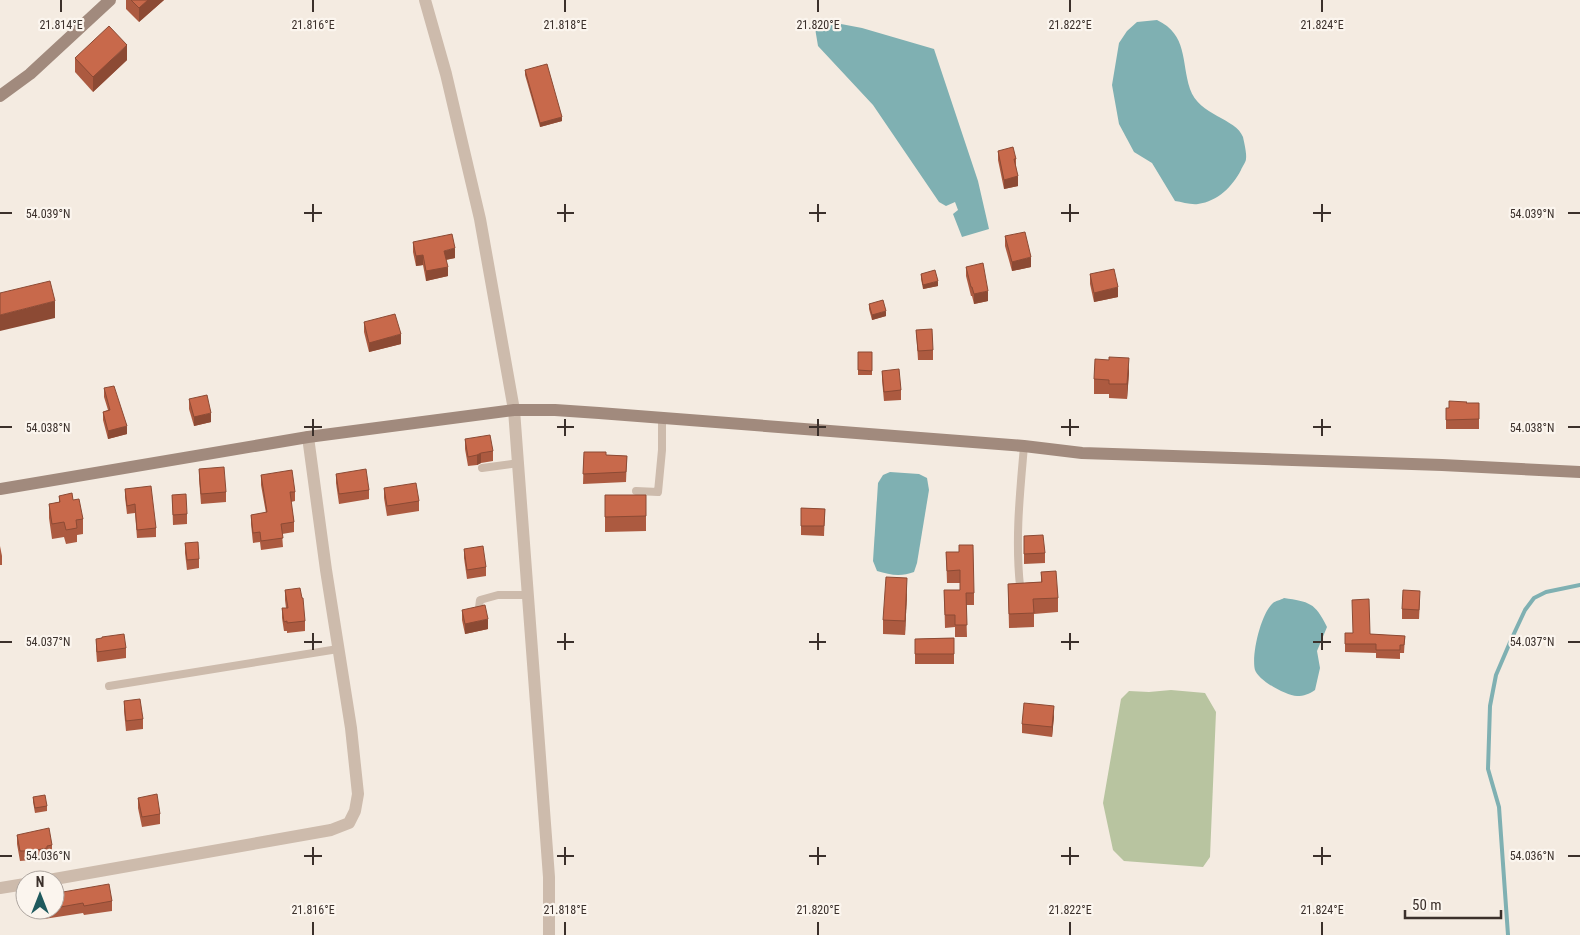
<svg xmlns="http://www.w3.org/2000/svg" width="1580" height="935" viewBox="0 0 1580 935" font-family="'Roboto Condensed',sans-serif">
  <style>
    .green { fill: #b8c4a0 }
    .water { fill: #7fb0b2 }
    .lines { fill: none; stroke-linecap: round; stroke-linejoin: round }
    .stream { stroke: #7fb0b2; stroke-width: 4 }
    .lane { stroke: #cdbbac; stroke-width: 8 }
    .street { stroke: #cdbbac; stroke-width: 12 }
    .secondary { stroke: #a18a7d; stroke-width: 12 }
    .wall { fill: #ac5a40 }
    .shaded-wall { fill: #8c4a34 }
    .building { fill: #c8694b; stroke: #8c4a34 }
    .ticks { fill: none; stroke: #3b302b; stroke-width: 2 }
    .ticks-label { font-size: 12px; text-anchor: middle; fill: #3b302b; stroke: #fbf5ee; stroke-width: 4.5; stroke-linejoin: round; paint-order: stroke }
  </style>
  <rect width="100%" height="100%" fill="#f4ebe1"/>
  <!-- green -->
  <path class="green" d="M1171,690L1205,693L1216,712L1210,857L1203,867L1124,861L1113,850L1103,803L1121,699L1129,691L1149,692Z"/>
  <!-- water -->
  <g class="water">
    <path d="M820,20L862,28L934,49L978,181L989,229L962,237L953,214L958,210L955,202L946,206L939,202L873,105L818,46L814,22Z"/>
    <path d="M1157,20C1188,35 1181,61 1190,89C1199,116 1236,118 1243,137C1244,142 1247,154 1246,159C1246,162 1242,167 1241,170C1232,187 1218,201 1198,204C1191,205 1182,202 1175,201L1152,163L1134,152L1119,124L1112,85L1119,43L1127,31L1137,22Z"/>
    <path d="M890,472L919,474L927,478L929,490L917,563L914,572C901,577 890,575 877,571L873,561L878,483L883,475Z"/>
    <path d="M1284,598C1309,602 1315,602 1327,627L1317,651L1320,668L1315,690C1309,694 1304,696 1297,696C1286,696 1258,680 1255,670C1251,655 1261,613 1273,603C1275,601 1281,600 1284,598Z"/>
  </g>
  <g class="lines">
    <!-- stream -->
    <path class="stream" d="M1508,935L1499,807L1488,769L1490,706L1496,675L1511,640L1525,610L1534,598L1546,592L1580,585"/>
    <!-- lane -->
    <g class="lane">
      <path d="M482,468L519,463"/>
      <path d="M636,491L658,492L662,450V418"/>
      <path d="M1020,586C1015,538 1020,493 1024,446"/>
      <path d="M479,608L480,600L498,595H528"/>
      <path d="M109,686L338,649"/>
    </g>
    <!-- street -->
    <g class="street">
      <path d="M425,0L446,74L480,219L514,410L549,877V935"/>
      <path d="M49,880L331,830L349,823L355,811L358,794L351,728L326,570L308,437"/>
      <path d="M0,888L25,884"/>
    </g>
    <!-- secondary -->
    <g class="secondary">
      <path d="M0,96L30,74L110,0"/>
      <path d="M0,489L308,437L514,410H555L599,413L1024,446L1082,453L1442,465L1580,472"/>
    </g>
  </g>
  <!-- wall -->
  <g class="wall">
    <path d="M126,0H164L139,22L126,9Z"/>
    <path d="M75,58L127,60L93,92L75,72Z"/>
    <path d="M525,70L562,121L540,127L525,75Z"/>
    <path d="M998,151L1016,159V166L1018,186L1004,189L998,160Z"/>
    <path d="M1005,236L1031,267L1012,271L1005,246Z"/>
    <path d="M413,242L455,258L446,260L448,276L426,281L423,265L416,266L413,252Z"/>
    <path d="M966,267L988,301L974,304L972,296H971L966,276Z"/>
    <path d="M921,274L938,286L923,289L921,279Z"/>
    <path d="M1090,274L1118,297L1094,302L1090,284Z"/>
    <path d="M869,304L886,316L872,320L869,309Z"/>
    <path d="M364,322L401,344L369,352L364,332Z"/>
    <path d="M916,330L933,350V360H918Z"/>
    <path d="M872,352V375H858V370Z"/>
    <path d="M882,371L901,390V400L884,401L882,380Z"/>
    <path d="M1129,372L1127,399L1109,398V394H1094V379Z"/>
    <path d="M104,388L127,434L108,439L103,420V412L108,410L104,397Z"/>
    <path d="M189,399L211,422L194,426L189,409Z"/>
    <path d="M1466,403H1479V429H1446V408H1449Z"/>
    <path d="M465,439L493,451V461L481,463L477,465L468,466L465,449Z"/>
    <path d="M584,452L606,455L627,456L626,482L583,484Z"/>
    <path d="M199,469L226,492V502L201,504L199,479Z"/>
    <path d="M336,474L369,490V499L339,504L336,483Z"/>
    <path d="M261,475L295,492V501L291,502L294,522V532L282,534L283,547L261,550L260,542L253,543L251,524V515L266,513L261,485Z"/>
    <path d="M384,488L419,501V511L387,516L384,498Z"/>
    <path d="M125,489L156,528V537L137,538L135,513L127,514L125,497Z"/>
    <path d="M172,495L187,514V524L173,525Z"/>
    <path d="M605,495H646V531L605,532Z"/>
    <path d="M59,496L73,500L83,519V534L77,535V542L66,544L64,537L52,539L49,518V504L59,502Z"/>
    <path d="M801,508L825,509L824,536L801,535Z"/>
    <path d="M1024,536L1045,553V563L1024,564Z"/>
    <path d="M185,543L199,559V568L187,570L185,553Z"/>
    <path d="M0,546L2,556V565H0Z"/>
    <path d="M464,549L486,567V576L467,579L464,558Z"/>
    <path d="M946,552H959L974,593V605H966L967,637H955V627L945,628L944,590H960V583H947Z"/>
    <path d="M1041,572L1058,598V612L1034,614V627L1009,628L1008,584L1041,582Z"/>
    <path d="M285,590L305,621V631L287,633V631H284L282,618V608H286L285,600Z"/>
    <path d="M907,593L905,635L883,634V620Z"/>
    <path d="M1420,600L1419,619H1402V609Z"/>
    <path d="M462,610L488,629L465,634L462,620Z"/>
    <path d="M1345,633L1405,636L1404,653H1400V659L1376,658V653L1345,652Z"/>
    <path d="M954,638V664H915V639Z"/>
    <path d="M96,639L126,648V658L97,662L96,649Z"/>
    <path d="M124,701L143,719V729L126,731L124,711Z"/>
    <path d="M1054,716L1052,737L1022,733V724Z"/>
    <path d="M33,797L47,806V811L35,813L33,802Z"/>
    <path d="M138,798L160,814V824L142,827L138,808Z"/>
    <path d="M17,835L52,845V854L47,855V857L32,860L20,861L17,844Z"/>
    <path d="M55,888L63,892L112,901V911L84,915L83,913L44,919L43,910H55Z"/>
  </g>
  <!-- shaded-wall -->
  <g class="shaded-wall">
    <path d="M148,0H164L139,22V8Z"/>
    <path d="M127,45V60L93,92V77Z"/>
    <path d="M562,117V121L540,127V123Z"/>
    <path d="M1018,176V186L1004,189V180Z"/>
    <path d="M455,248V258L444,260V251Z"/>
    <path d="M423,255V265L416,266V256Z"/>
    <path d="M1031,257V267L1012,271V262Z"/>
    <path d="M448,267V276L426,281V271Z"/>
    <path d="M938,281V286L923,289V285Z"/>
    <path d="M1118,287V297L1094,302V293Z"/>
    <path d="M988,291V301L974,304V294Z"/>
    <path d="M55,301V318L0,331V315Z"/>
    <path d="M886,311V316L872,320V315Z"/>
    <path d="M401,334V344L369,352V343Z"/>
    <path d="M1129,358V372L1127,399V384Z"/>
    <path d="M211,413V422L194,426V417Z"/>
    <path d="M127,426V434L108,439V431Z"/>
    <path d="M481,453V463L477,465V455Z"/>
    <path d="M907,578V593L905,635V621Z"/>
    <path d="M488,619V629L465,634V624Z"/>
    <path d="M1054,706V716L1052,737V727Z"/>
  </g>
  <!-- building -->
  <g class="building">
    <path d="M131,0H148L139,8Z"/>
    <path d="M109,26L127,45L93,77L75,58Z"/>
    <path d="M547,64L562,117L540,123L525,70Z"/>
    <path d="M1013,147L1016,159H1014L1018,176L1004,180L998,151Z"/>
    <path d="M1025,232L1031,257L1012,262L1005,236Z"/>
    <path d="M452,234L455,248L444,251L448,267L426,271L423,255L416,256L413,242Z"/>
    <path d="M983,263L988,291L974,294L972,287H971L966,267Z"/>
    <path d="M1114,269L1118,287L1094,293L1090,274Z"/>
    <path d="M935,270L938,281L923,285L921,274Z"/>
    <path d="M50,281L55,301L0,315V293Z"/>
    <path d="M883,300L886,311L872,315L869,304Z"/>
    <path d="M395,314L401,334L369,343L364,322Z"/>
    <path d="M932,329L933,350L918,351L916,330Z"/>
    <path d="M858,352H872V371L858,370Z"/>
    <path d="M1109,357L1129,358L1127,384H1109V380L1094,379L1095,359L1109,360Z"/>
    <path d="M899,369L901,390L884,392L882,371Z"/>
    <path d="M114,386L127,426L108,431L103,412L110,410L104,388Z"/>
    <path d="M207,395L211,413L194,417L189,399Z"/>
    <path d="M1449,401L1467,402L1466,403H1479V419L1446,420V408H1449Z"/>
    <path d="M490,435L493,451L481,453L477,455L468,457L465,439Z"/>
    <path d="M584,452H606V455L627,456L626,472L583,474Z"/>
    <path d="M224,467L226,492L201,494L199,469Z"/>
    <path d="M366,469L369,490L339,494L336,474Z"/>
    <path d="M292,470L295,492H290L294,522L281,524L283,538L261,541L260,532L253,533L251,515L267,512L261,475Z"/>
    <path d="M416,483L419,501L387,506L384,488Z"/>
    <path d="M151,486L156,528L137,530L135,504L127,506L125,489Z"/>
    <path d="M72,493L73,500L79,499L83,519L76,520L77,528L66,530L64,522L52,524L49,504L60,502L59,496Z"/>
    <path d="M186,494L187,514L173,515L172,495Z"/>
    <path d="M605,495H646V516L605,517Z"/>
    <path d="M801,508L825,509L824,526H801Z"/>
    <path d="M1043,535L1045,553L1024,554V536Z"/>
    <path d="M198,542L199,559L187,560L185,543Z"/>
    <path d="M959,545H973L974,593H966L967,625H955V615H945L944,590H960V570L947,571L946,552H959Z"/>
    <path d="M483,546L486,567L467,570L464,549Z"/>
    <path d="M1056,571L1058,598L1033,599L1034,613L1009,614L1008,584L1042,582L1041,572Z"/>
    <path d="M886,577L907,578L905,621L883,620Z"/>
    <path d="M300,588L302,598H303L305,621L287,623V621L284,622L282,608H288L285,590Z"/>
    <path d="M1403,590L1420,591L1419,610L1402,609Z"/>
    <path d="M1369,599L1370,634L1405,636L1404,645H1400V650H1376V644H1345V633H1353L1352,600Z"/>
    <path d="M485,605L488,619L465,624L462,610Z"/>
    <path d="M124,634L126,648L97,652L96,639L102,638V637Z"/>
    <path d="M954,638V654H915V639Z"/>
    <path d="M140,699L143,719L126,721L124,701Z"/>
    <path d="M1024,703L1054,706L1052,727L1022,724Z"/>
    <path d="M157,794L160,814L142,817L138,798Z"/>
    <path d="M45,795L47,806L35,808L33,797Z"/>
    <path d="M49,828L52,845L47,846V848L32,851H20L17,835Z"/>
    <path d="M109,884L112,901L84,906L83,903L55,908V888L62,886L63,892Z"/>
  </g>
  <!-- ticks -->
  <path class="ticks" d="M61,0V12M313,0V12M565,0V12M818,0V12M1070,0V12M1322,0V12M313,204V222M565,204V222M818,204V222M1070,204V222M1322,204V222M0,213H12M304,213H322M557,213H574M809,213H826M1061,213H1079M1313,213H1331M1568,213H1580M313,419V436M565,419V436M818,419V436M1070,419V436M1322,419V436M0,427H12M304,427H322M557,427H574M809,427H826M1061,427H1079M1313,427H1331M1568,427H1580M313,633V650M565,633V650M818,633V650M1070,633V650M1322,633V650M0,642H12M304,642H322M557,642H574M809,642H826M1061,642H1079M1313,642H1331M1568,642H1580M313,847V865M565,847V865M818,847V865M1070,847V865M1322,847V865M0,856H12M304,856H322M557,856H574M809,856H826M1061,856H1079M1313,856H1331M1568,856H1580M313,922V935M565,922V935M818,922V935M1070,922V935M1322,922V935"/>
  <g class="ticks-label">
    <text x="61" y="29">21.814°E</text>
    <text x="313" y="29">21.816°E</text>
    <text x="565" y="29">21.818°E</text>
    <text x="818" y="29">21.820°E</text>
    <text x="1070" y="29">21.822°E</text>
    <text x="1322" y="29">21.824°E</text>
    <text x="48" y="218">54.039°N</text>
    <text x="1532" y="218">54.039°N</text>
    <text x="48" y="432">54.038°N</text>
    <text x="1532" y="432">54.038°N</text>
    <text x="48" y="646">54.037°N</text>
    <text x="1532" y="646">54.037°N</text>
    <text x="48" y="860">54.036°N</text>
    <text x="1532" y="860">54.036°N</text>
    <text x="313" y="914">21.816°E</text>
    <text x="565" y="914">21.818°E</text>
    <text x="818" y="914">21.820°E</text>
    <text x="1070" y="914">21.822°E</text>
    <text x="1322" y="914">21.824°E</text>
  </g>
  <!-- north arrow -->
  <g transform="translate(40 895)"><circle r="24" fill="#fbf5ee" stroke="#aea6a0"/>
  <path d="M0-4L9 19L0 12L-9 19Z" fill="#1f5a5e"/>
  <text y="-8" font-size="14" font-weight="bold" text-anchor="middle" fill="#3b302b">N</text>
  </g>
  <!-- scale -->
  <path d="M1405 910v8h96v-8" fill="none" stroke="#3b302b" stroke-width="2.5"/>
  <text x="1412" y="910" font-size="15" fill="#3b302b" stroke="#fbf5ee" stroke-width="4" paint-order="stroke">50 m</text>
</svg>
